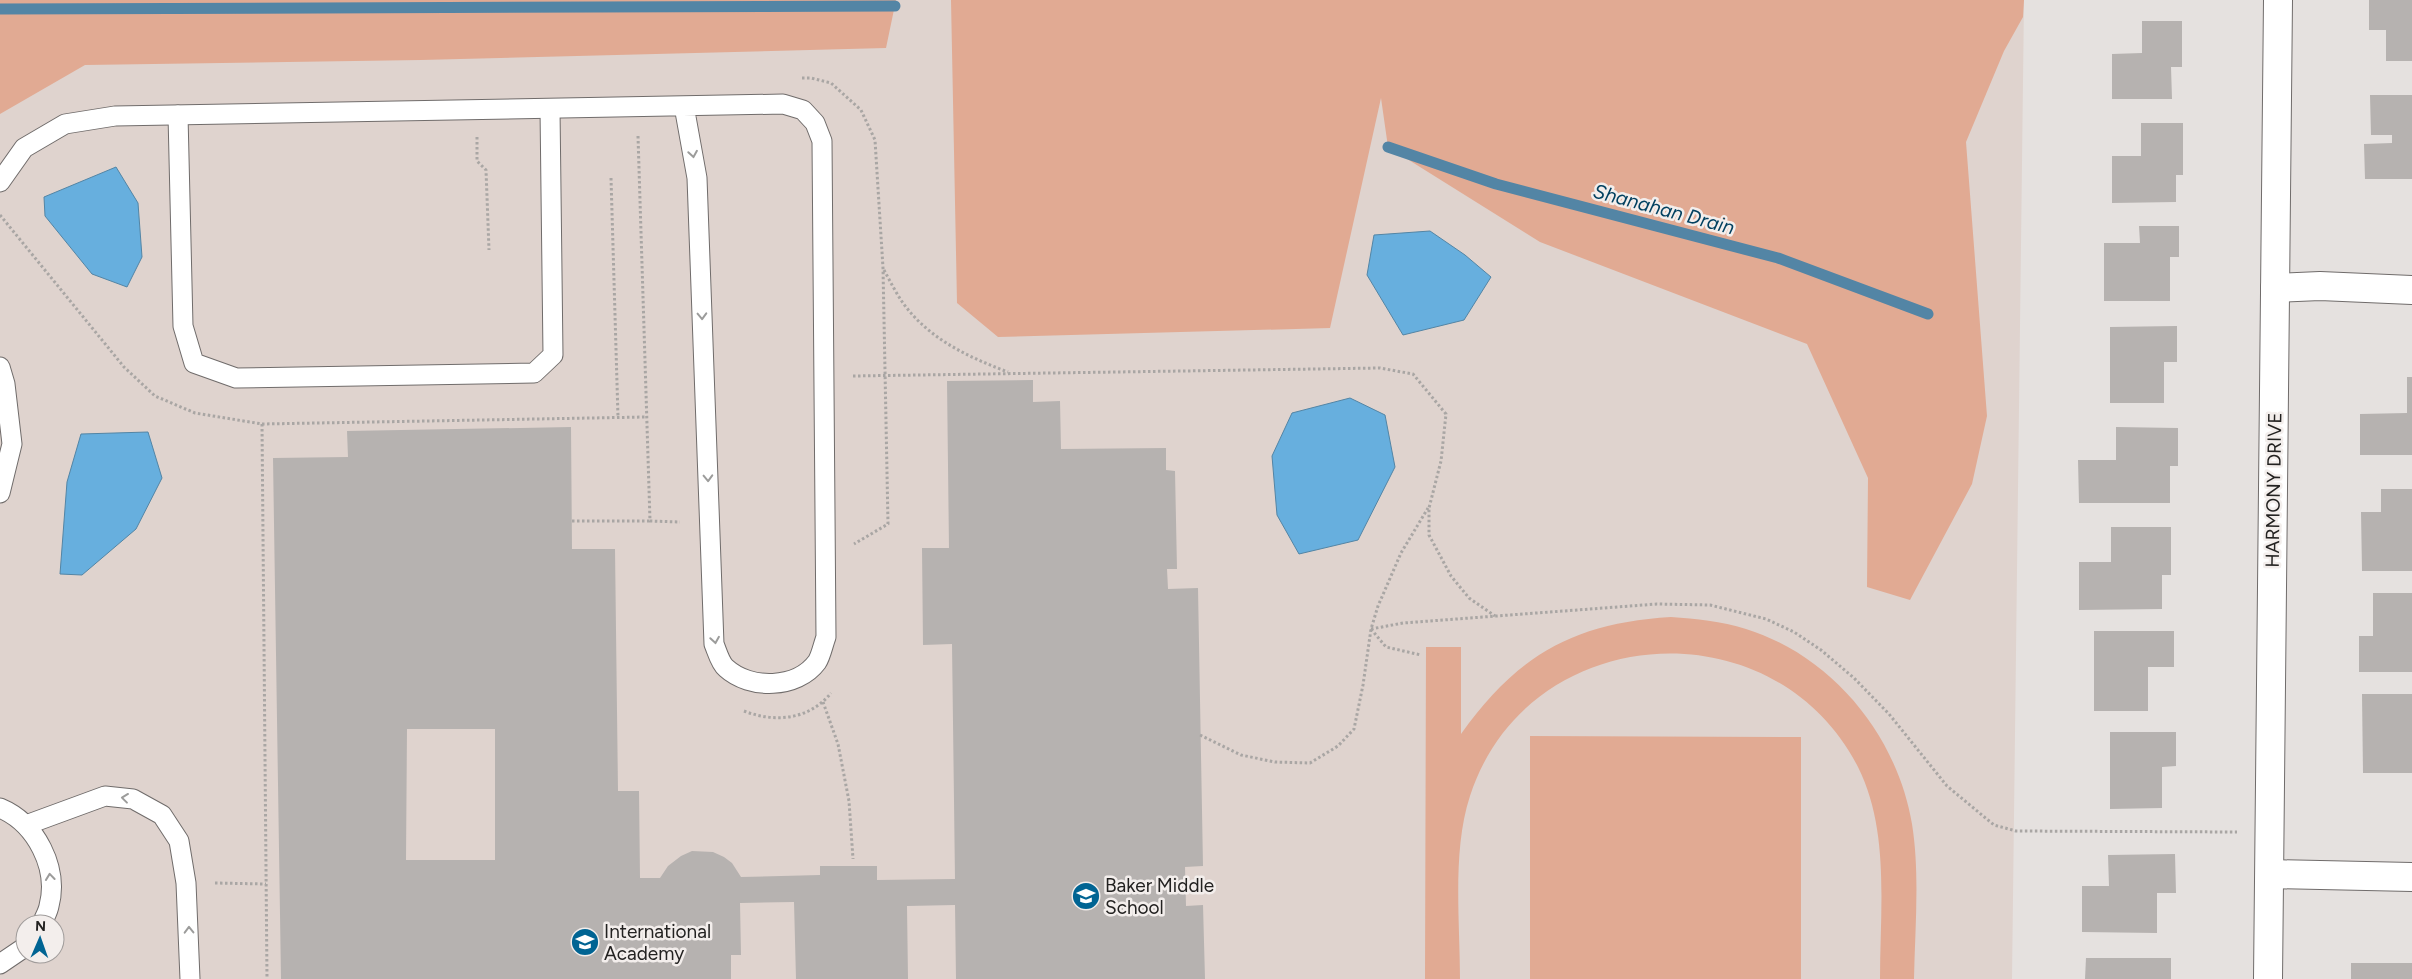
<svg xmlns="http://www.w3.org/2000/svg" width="2412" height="979" viewBox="0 0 2412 979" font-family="Figtree,sans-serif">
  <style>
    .built { fill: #dfd3ce; fill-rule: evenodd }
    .green { fill: #e1aa93 }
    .water { fill: #67afde; stroke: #5385a5 }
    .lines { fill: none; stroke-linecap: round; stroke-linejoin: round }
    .stream { stroke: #5385a5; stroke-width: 11 }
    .building { fill: #b6b2b0; fill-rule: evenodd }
    .lane-casing { stroke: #706c6b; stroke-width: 21 }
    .street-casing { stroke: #706c6b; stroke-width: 30 }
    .path { stroke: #a9a6a4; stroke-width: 3; stroke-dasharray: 2.5 2.5; stroke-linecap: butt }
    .lane { stroke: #fff; stroke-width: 19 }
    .street { stroke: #fff; stroke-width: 28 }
    .oneway { stroke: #9c9c9b }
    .labels { text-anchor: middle; stroke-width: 5; stroke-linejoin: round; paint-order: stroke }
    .street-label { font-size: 19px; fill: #232221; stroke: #f3eeec }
    .poi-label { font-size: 19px; fill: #232221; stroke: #f3eeec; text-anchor: start }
    .water-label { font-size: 20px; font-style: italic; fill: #034160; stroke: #f3eeec }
  </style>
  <rect width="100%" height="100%" fill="#e5e1df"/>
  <!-- built -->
  <path class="built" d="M0,0H2024L2012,979H0ZM25,924H55V954H25Z"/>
  <!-- green -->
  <g class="green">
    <path d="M0,0H896L886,48L421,60L85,65L0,114Z"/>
    <path d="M951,0H2024L2023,17L2004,51L1966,142L1987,416L1972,484L1910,600L1867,587L1868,478L1807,344L1540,242L1388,147L1381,98L1330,328L998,337L957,303Z"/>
    <path d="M1671,617C1696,619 1721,621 1746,629C1832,656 1897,735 1912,824C1920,873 1915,929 1914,979H1880C1880,909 1890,831 1858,767C1774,603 1527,620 1470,796C1452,851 1460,921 1460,979H1425L1426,647H1461V734C1517,655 1574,623 1671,617Z"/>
    <path d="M1530,736L1801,737V979H1530Z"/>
  </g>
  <!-- water -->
  <g class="water">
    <path d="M116,167L138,203L142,257L127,287L92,274L45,216L44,197Z"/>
    <path d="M1430,231L1465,255L1491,277L1464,320L1403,335L1367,275L1374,235Z"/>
    <path d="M1350,398L1385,415L1395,467L1358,540L1299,554L1277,515L1272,456L1292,413Z"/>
    <path d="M148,432L162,478L136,529L82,575L60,574L67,482L81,434Z"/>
  </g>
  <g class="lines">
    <!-- stream -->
    <g class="stream">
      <path d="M0,9L895,6"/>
      <path d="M1388,147L1496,184L1778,258L1928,314"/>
    </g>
  </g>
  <!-- building -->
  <g class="building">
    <path d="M2369,0H2412V61H2386V30H2369Z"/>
    <path d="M2142,21H2182V67H2171L2172,99H2112V54L2142,53Z"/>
    <path d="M2370,95H2412V179H2365L2364,144L2392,143V135H2371Z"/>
    <path d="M2141,123H2183V175H2176V202L2112,203V156H2141Z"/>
    <path d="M2139,226H2179V257H2170V301H2104V243H2140Z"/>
    <path d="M2177,326V362H2164V403H2110V327Z"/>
    <path d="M2407,377H2412V455H2360V414L2407,413Z"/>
    <path d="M1033,380V402L1060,401L1061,449L1166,448V470L1175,471L1177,569H1167L1168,589L1198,588L1203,866L1185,867L1186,906L1203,905L1205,979H956L955,905L907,906L908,979H796L794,902L740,903L741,955H731V979H281L273,458L348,457L347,431L571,427L572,549H615L618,791H639L640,878H660L668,866L681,856L692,851L713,852L724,857L732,863L741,877L820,875V866H877V880L955,879L952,644L923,645L922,548H949L947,381ZM407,729H495V860H406Z"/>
    <path d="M2116,427L2178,428V466H2170V503H2079L2078,460H2116Z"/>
    <path d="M2381,489H2412V571H2362L2361,512H2381Z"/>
    <path d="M2111,527H2171V575H2162V609L2079,610V562H2111Z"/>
    <path d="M2373,593H2412V672H2359V636H2373Z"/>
    <path d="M2094,631H2174V667H2148V711H2094Z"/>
    <path d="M2362,694H2412V773H2363Z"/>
    <path d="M2110,732H2176V766L2162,767V808L2110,809Z"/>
    <path d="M2175,854L2176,893H2157V933L2082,932V886H2109L2108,855Z"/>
    <path d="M2086,958H2171V979H2085Z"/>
    <rect x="2351" y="963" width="61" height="16"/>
  </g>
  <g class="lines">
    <defs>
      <g id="lane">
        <path d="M178,115L183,326L194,363L236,378L534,373L553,355L550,109"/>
        <path d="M0,182L24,148L65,124L115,116L783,104L803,110L815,123L822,141L826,637C823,645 821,656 817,662C797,689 750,690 726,668C720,663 717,651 714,644L697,178L684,106"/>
        <path d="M0,367L5,384L12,444L0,493"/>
        <path d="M0,808C36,823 59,868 49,906C48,912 44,918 42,924"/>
        <path d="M26,825L105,796L133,799L162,815L179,841L186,883L190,979"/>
        <path d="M0,964L25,947"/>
      </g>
      <g id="street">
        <path d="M2275,288L2320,286L2412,290"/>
        <path d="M2270,874L2412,877"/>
        <path d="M2268,979L2278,0"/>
      </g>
    </defs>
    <!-- lane casing -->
    <use href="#lane" class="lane-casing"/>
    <!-- street casing -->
    <use href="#street" class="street-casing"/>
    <!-- path -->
    <g class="path">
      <path d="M802,78H811L831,83L861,110L875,140L883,268L888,524L854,544"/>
      <path d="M638,136L650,521L680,522"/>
      <path d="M477,137V161L486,170L489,250"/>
      <path d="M611,178L618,417"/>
      <path d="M0,215L124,367L155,396L195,413L262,424L646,417"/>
      <path d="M884,270C890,281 896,293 903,303C929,339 968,357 1008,372"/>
      <path d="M853,376L1380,368L1413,374L1446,414L1441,461L1429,508V535L1451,576L1469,598L1495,616"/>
      <path d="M262,424L267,979"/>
      <path d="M572,521H650"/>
      <path d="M1371,629L1403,623L1657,604L1710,605L1766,619L1794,632L1821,650L1854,678L1889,714L1947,786L1994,825L2016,831L2237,832"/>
      <path d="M1371,629L1386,647L1421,655"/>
      <path d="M823,702L838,744L849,801L853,859"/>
      <path d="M744,711C775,723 809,720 831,693"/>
      <path d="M1200,735L1241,755L1275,762L1310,763L1338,746L1354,729L1363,685L1371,629L1378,606L1401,553L1428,508"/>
      <path d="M215,883L266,884"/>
    </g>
    <!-- lane -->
    <use href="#lane" class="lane"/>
    <!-- street -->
    <use href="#street" class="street"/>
  </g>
  <!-- one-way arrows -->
  <defs><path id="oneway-chevron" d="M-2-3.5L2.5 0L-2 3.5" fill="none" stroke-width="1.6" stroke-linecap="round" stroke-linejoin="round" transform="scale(1.25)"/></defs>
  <g class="oneway">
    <use href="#oneway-chevron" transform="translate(693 154) rotate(81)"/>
    <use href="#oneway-chevron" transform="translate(702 316) rotate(88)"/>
    <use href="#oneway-chevron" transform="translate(708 478) rotate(88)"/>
    <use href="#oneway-chevron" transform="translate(715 640) rotate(81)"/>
    <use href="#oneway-chevron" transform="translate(125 798) rotate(-173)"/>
    <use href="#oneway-chevron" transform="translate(50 877) rotate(-96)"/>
    <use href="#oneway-chevron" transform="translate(189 930) rotate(-91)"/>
  </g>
  <!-- icons -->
  <defs>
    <symbol id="school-disc" viewBox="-11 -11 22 22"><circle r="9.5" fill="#006493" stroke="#f3eeec"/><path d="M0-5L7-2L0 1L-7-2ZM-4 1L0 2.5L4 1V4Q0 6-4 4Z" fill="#fff"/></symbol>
  </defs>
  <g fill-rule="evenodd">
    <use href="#school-disc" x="1070" y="880" width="32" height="32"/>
    <use href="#school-disc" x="569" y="926" width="32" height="32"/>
  </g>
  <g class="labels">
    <!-- street labels -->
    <g class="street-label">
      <text transform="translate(2273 490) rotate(-89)" y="7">HARMONY DRIVE</text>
    </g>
    <!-- poi labels -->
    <g class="poi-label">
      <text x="1105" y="892">Baker Middle<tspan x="1105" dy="22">School</tspan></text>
      <text x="604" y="938">International<tspan x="604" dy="22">Academy</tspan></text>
    </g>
    <!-- water labels -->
    <g class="water-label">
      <text transform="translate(1664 209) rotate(15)" y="7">Shanahan Drain</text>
    </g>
  </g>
  <!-- north arrow -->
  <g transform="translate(40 939) rotate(2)"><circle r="24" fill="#f3eeec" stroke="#a09c9b"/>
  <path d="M0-4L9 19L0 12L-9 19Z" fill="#006493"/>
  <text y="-8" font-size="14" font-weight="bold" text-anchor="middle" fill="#232221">N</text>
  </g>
</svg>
